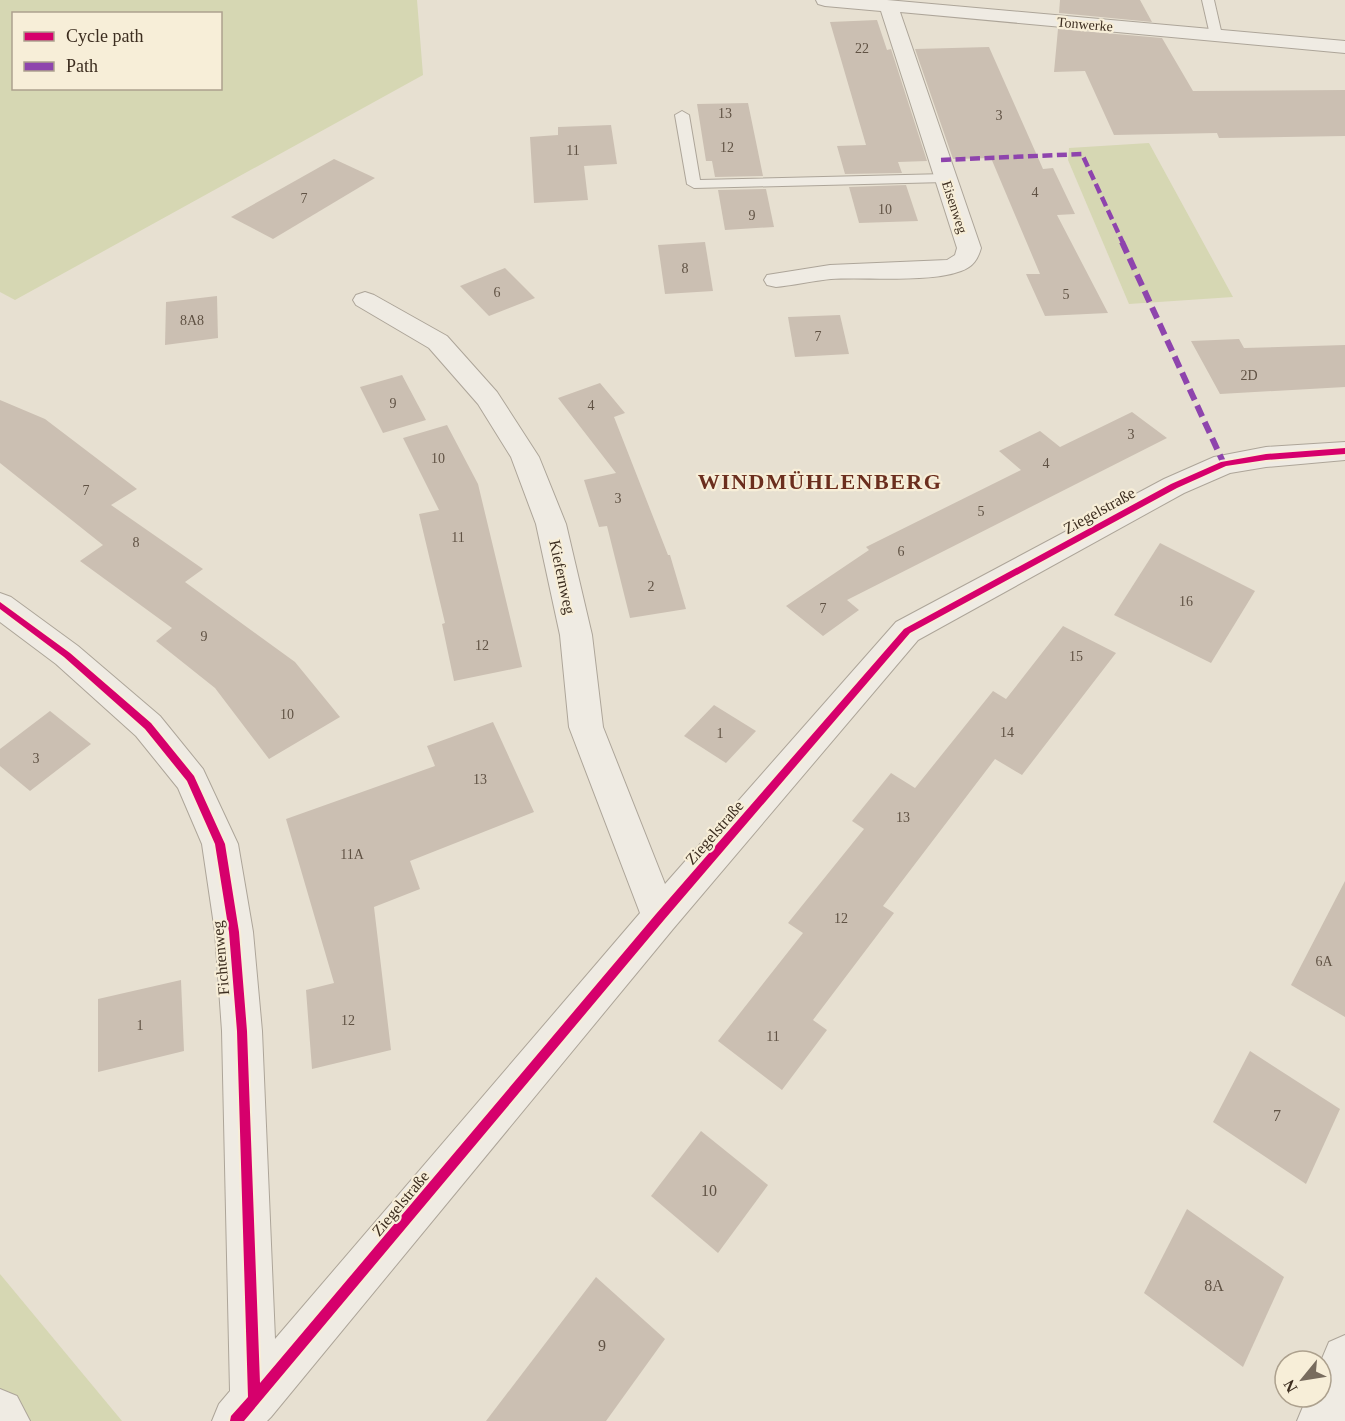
<svg xmlns="http://www.w3.org/2000/svg" width="1345" height="1421" viewBox="0 0 1345 1421" font-family="Georgia,serif">
  <style>
    .green { fill: #d6d7b3; fill-rule: evenodd }
    .building { fill: #cbbfb2 }
    .lines { fill: none; stroke-linecap: round; stroke-linejoin: round }
    .service-casing { stroke: #ada599; stroke-width: 2 }
    .minor-casing { stroke: #ada599; stroke-width: 2 }
    .tertiary-casing { stroke: #ada599; stroke-width: 2 }
    .service { fill: #efebe3; fill-rule: evenodd }
    .minor { fill: #efebe3; fill-rule: evenodd }
    .tertiary { fill: #efebe3; fill-rule: evenodd }
    .quiet-far1 { stroke: #8e44ad; stroke-width: 4.5; stroke-dasharray: 10 4.5; stroke-linecap: butt }
    .quiet { stroke: #8e44ad; stroke-width: 6; stroke-dasharray: 12 6; stroke-linecap: butt }
    .cycleway-casing { stroke: #f7eed8; stroke-width: 4 }
    .cycleway { fill: #d6006c; fill-rule: evenodd }
    .labels { text-anchor: middle; stroke-width: 4.5; stroke-linejoin: round; paint-order: stroke }
    .far-street-label { font-size: 14px; fill: #3d2e20; stroke: #f7eed8 }
    .number-label { font-size: 14px; fill: #605244 }
    .street-label { font-size: 16px; fill: #3d2e20; stroke: #f7eed8 }
    .near-number-label { font-size: 16px; fill: #605244 }
    .district-label { font-size: 22px; font-weight: bold; letter-spacing: 1.5px; fill: #6b2e1e; stroke: #f7eed8 }
  </style>
  <rect width="100%" height="100%" fill="#e7e0d1"/>
  <!-- green -->
  <g class="green">
    <path d="M0,0H417L423,75L15,300L0,292ZM14,14H220V88H14Z"/>
    <path d="M1149,143L1233,297L1129,304L1068,160L1069,148Z"/>
    <path d="M0,1274L122,1421H0Z"/>
  </g>
  <!-- building -->
  <g class="building">
    <path d="M1060,0H1140L1152,22L1059,13Z"/>
    <path d="M877,20L887,50L891,49L927,161L898,162L902,173L845,174L837,146L866,145L830,22Z"/>
    <path d="M1058,29L1162,38L1193,91L1345,90V136L1219,138L1217,133L1114,135L1085,71L1054,72Z"/>
    <path d="M989,47L1043,169L1053,168L1075,214L1057,215L1108,313L1045,316L1026,274H1040L991,158L953,159L915,49Z"/>
    <path d="M748,103L763,176L715,177L712,161H706L697,104Z"/>
    <path d="M611,125L617,164L584,166L588,200L534,203L530,137L558,135V127Z"/>
    <path d="M334,159L375,178L273,239L231,217Z"/>
    <path d="M906,185L918,221L859,223L849,187Z"/>
    <path d="M766,189L774,227L725,230L718,190Z"/>
    <path d="M705,242L713,291L665,294L658,245Z"/>
    <path d="M505,268L535,298L489,316L460,286Z"/>
    <path d="M217,296L218,338L165,345L166,302Z"/>
    <path d="M840,315L849,354L795,357L788,317Z"/>
    <path d="M1239,339L1244,348L1345,345V387L1220,394L1191,341Z"/>
    <path d="M402,375L426,420L383,433L360,387Z"/>
    <path d="M600,383L625,413L614,417L668,555H670L686,609L630,618L607,526L599,527L584,480L616,473L558,398Z"/>
    <path d="M0,400L45,419L137,489L111,505L203,569L185,582L295,662L340,717L269,759L215,688L156,641L172,628L80,561L103,545L0,463Z"/>
    <path d="M1132,412L1167,438L847,600L859,610L823,636L786,606L869,550L866,547L1021,470L999,451L1040,431L1060,447Z"/>
    <path d="M447,425L478,484L522,667L454,681L442,624L445,623L419,514L439,510L403,438Z"/>
    <path d="M1160,543L1255,591L1211,663L1114,615Z"/>
    <path d="M1063,626L1116,653L1022,775L995,759L883,906L894,913L813,1020L827,1030L782,1090L718,1041L803,933L788,923L864,829L852,821L891,773L915,788L993,691L1006,699Z"/>
    <path d="M714,705L756,731L726,763L684,736Z"/>
    <path d="M50,711L91,744L30,791L0,766V749Z"/>
    <path d="M493,722L534,812L410,861L420,889L374,907L391,1050L312,1069L306,990L334,983L286,819L435,766L427,746Z"/>
    <path d="M1345,881V1017L1291,985Z"/>
    <path d="M181,980L184,1051L98,1072V999Z"/>
    <path d="M1250,1051L1340,1109L1306,1184L1213,1122Z"/>
    <path d="M701,1131L768,1185L718,1253L651,1196Z"/>
    <path d="M1187,1209L1284,1277L1243,1367L1144,1293Z"/>
    <path d="M596,1277L665,1339L606,1421H486Z"/>
  </g>
  <g class="lines">
    <defs>
      <g id="service">
        <path d="M1202,0H1214L1222,35L1220,38H1212L1210,35Z"/>
        <path d="M682,111L689,115L700,180L946,174L953,178L946,182L694,188L687,184L675,115Z"/>
      </g>
      <g id="minor">
        <path d="M816,0H887L1345,41V53L900,12L981,248C978,259 973,267 961,271C930,283 866,277 831,279C813,281 794,285 776,287L767,285L764,280L767,275L830,265L947,260L955,255L957,248L881,11L825,6L818,4Z"/>
        <path d="M365,292L374,295L447,336L497,392L539,457L566,524L592,635L603,727L665,884L896,622L1164,479L1214,457L1266,447L1345,442V460L1266,467L1230,473L1184,493L918,640L673,929L271,1417L267,1421H212L219,1404L230,1391L222,1031L215,932L202,844L178,788L136,736L56,664L0,622V593L11,597L78,646L160,716L203,769L238,844L253,932L262,1031L275,1339L640,913L569,727L560,635L536,524L511,457L478,404L429,348L356,305L353,300L356,295Z"/>
        <path d="M1345,1335V1421H1297L1307,1397H1321V1361L1329,1342Z"/>
      </g>
      <path id="tertiary" d="M0,1389L17,1396L30,1421H0Z"/>
    </defs>
    <!-- service casing -->
    <use href="#service" class="service-casing"/>
    <!-- minor casing -->
    <use href="#minor" class="minor-casing"/>
    <!-- tertiary casing -->
    <use href="#tertiary" class="tertiary-casing"/>
    <!-- service -->
    <use href="#service" class="service"/>
    <!-- minor -->
    <use href="#minor" class="minor"/>
    <!-- tertiary -->
    <use href="#tertiary" class="tertiary"/>
    <!-- quiet-far1 -->
    <path class="quiet-far1" d="M941,160L1082,154L1123,243"/>
    <!-- quiet -->
    <path class="quiet" d="M1122,242L1224,464"/>
    <defs>
      <path id="cycleway" d="M1345,448V454L1266,460L1226,466L1177,488L910,633L664,920L244,1421H230L231,1416L248,1397L237,1031L229,932L215,844L187,781L145,729L64,657L0,609V602L70,653L151,723L194,776L225,844L239,932L247,1031L260,1383L656,914L904,629L1171,484L1221,462L1266,454Z"/>
    </defs>
    <!-- cycleway casing -->
    <use href="#cycleway" class="cycleway-casing"/>
    <!-- cycleway -->
    <use href="#cycleway" class="cycleway"/>
  </g>
  <g class="labels">
    <!-- far-street labels -->
    <g class="far-street-label">
      <text transform="translate(1085 24) rotate(5)" y="5">Tonwerke</text>
      <text transform="translate(955 207) rotate(72)" y="5">Eisenweg</text>
    </g>
    <!-- number labels -->
    <g class="number-label">
      <text x="862" y="53">22</text>
      <text x="725" y="118">13</text>
      <text x="999" y="120">3</text>
      <text x="727" y="152">12</text>
      <text x="573" y="155">11</text>
      <text x="1035" y="197">4</text>
      <text x="304" y="203">7</text>
      <text x="885" y="214">10</text>
      <text x="752" y="220">9</text>
      <text x="685" y="273">8</text>
      <text x="497" y="297">6</text>
      <text x="1066" y="299">5</text>
      <text x="192" y="325">8A8</text>
      <text x="818" y="341">7</text>
      <text x="1249" y="380">2D</text>
      <text x="393" y="408">9</text>
      <text x="591" y="410">4</text>
      <text x="1131" y="439">3</text>
      <text x="438" y="463">10</text>
      <text x="1046" y="468">4</text>
      <text x="86" y="495">7</text>
      <text x="618" y="503">3</text>
      <text x="981" y="516">5</text>
      <text x="458" y="542">11</text>
      <text x="136" y="547">8</text>
      <text x="901" y="556">6</text>
      <text x="651" y="591">2</text>
      <text x="1186" y="606">16</text>
      <text x="823" y="613">7</text>
      <text x="204" y="641">9</text>
      <text x="482" y="650">12</text>
      <text x="1076" y="661">15</text>
      <text x="287" y="719">10</text>
      <text x="1007" y="737">14</text>
      <text x="720" y="738">1</text>
      <text x="36" y="763">3</text>
      <text x="480" y="784">13</text>
      <text x="903" y="822">13</text>
      <text x="352" y="859">11A</text>
      <text x="841" y="923">12</text>
      <text x="1324" y="966">6A</text>
      <text x="348" y="1025">12</text>
      <text x="140" y="1030">1</text>
      <text x="773" y="1041">11</text>
    </g>
    <!-- street labels -->
    <g class="street-label">
      <text transform="translate(1099 510) rotate(-29)" y="6">Ziegelstraße</text>
      <text transform="translate(563 577) rotate(78)" y="6">Kiefernweg</text>
      <text transform="translate(714 832) rotate(-49)" y="6">Ziegelstraße</text>
      <text transform="translate(220 958) rotate(-95)" y="6">Fichtenweg</text>
      <text transform="translate(400 1203) rotate(-50)" y="6">Ziegelstraße</text>
    </g>
    <!-- near-number labels -->
    <g class="near-number-label">
      <text x="1277" y="1121">7</text>
      <text x="709" y="1196">10</text>
      <text x="1214" y="1291">8A</text>
      <text x="602" y="1351">9</text>
    </g>
    <!-- district labels -->
    <g class="district-label">
      <text x="820" y="489">WINDMÜHLENBERG</text>
    </g>
  </g>
  <!-- legend -->
  <rect x="12" y="12" width="210" height="78" fill="#f7eed8" stroke="#ada18e" stroke-width="1.5"/>
  <rect x="24" y="32" width="30" height="9" fill="#d6006c" stroke="#ada18e" stroke-width="1.5"/>
  <text x="66" y="42" font-size="18" fill="#3d2e20">Cycle path</text>
  <rect x="24" y="62" width="30" height="9" fill="#8e44ad" stroke="#ada18e" stroke-width="1.5"/>
  <text x="66" y="72" font-size="18" fill="#3d2e20">Path</text>
  <!-- north arrow -->
  <g transform="translate(1303 1379) rotate(240)"><circle r="28" fill="#f7eed8" stroke="#ada18e" stroke-width="1.5"/>
  <path d="M0-4.5L10 22L0 15L-10 22Z" fill="#786c5e"/>
  <text y="-9" font-size="16" font-weight="bold" text-anchor="middle" fill="#3d2e20">N</text>
  </g>
</svg>
